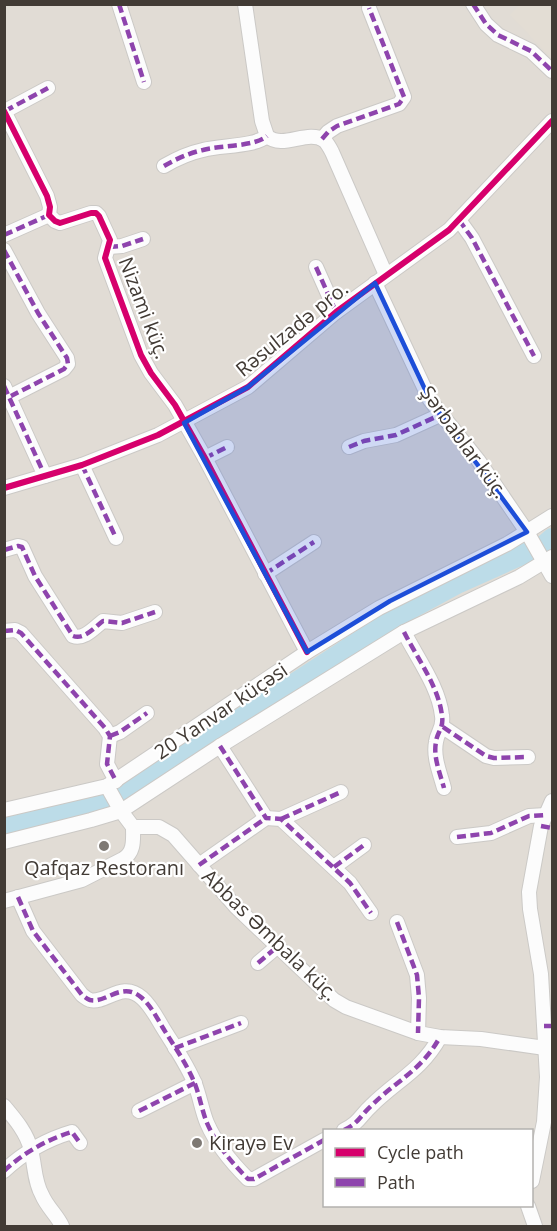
<svg xmlns="http://www.w3.org/2000/svg" width="557" height="1231" viewBox="0 0 557 1231" font-family="'Open Sans',sans-serif">
  <style>
    .residential { fill: #e1dcd5; fill-rule: evenodd }
    .education { fill: #e3ddd4 }
    .lines { fill: none; stroke-linecap: round; stroke-linejoin: round }
    .river { stroke: #bcdce8; stroke-width: 20 }
    .minor-casing { stroke: #cbc9c6; stroke-width: 16 }
    .minor { stroke: #fcfcfc; stroke-width: 14 }
    .quiet { stroke: #8e44ad; stroke-width: 4.5; stroke-dasharray: 9 4.5; stroke-linecap: butt }
    .cycleway-casing { stroke: #fff; stroke-width: 10 }
    .cycleway { stroke: #d6006c; stroke-width: 6 }
    .marked { fill: #1d4ed8; fill-opacity: 0.2; stroke: #1d4ed8; stroke-width: 4.5; stroke-linejoin: round }
    .poi-dot { fill: #7e7974; stroke: #fff; stroke-width: 2 }
    .labels { text-anchor: middle; stroke-width: 4.5; stroke-linejoin: round; paint-order: stroke }
    .street-label { font-size: 20px; fill: #423b35; stroke: #fff }
    .poi-label { font-size: 20px; fill: #423b35; stroke: #fff }
  </style>
  <rect width="100%" height="100%" fill="#edebe8"/>
  <!-- residential -->
  <path class="residential" d="M5,5H552V1226H5ZM324,1130H532V1206H324Z"/>
  <!-- education -->
  <path class="education" d="M521,4L552,5V59L510,15Z"/>
  <g class="lines">
    <!-- river -->
    <path class="river" d="M4,825L95,807L121,796L396,617L459,583L544,545L552,538"/>
    <defs>
      <g id="minor">
        <path d="M119,4L144,82"/>
        <path d="M245,4L262,121L267,136C283,150 307,129 324,140C327,143 330,148 332,152L386,275"/>
        <path d="M473,4L486,24L498,35L531,51L552,71"/>
        <path d="M4,111L47,196L50,207L49,215L55,221L60,223L91,213H96L99,216L110,240L105,258L141,355L151,373L175,405L205,458L307,652"/>
        <path d="M5,111L48,88"/>
        <path d="M322,139L328,132L337,126L399,104L404,97L369,8"/>
        <path d="M164,166C176,159 189,153 203,150C221,145 254,147 267,136"/>
        <path d="M459,220L472,238L534,356"/>
        <path d="M4,235L49,215"/>
        <path d="M109,247L122,246L143,239"/>
        <path d="M4,250L38,313L67,358L68,364L64,369L11,396"/>
        <path d="M316,267L336,312"/>
        <path d="M375,283L430,400L478,460L527,532L552,576"/>
        <path d="M4,386L45,476"/>
        <path d="M349,447L364,441L396,435L440,415"/>
        <path d="M205,458L227,447"/>
        <path d="M82,465L116,538"/>
        <path d="M4,488L82,465L158,435L248,387L336,312L449,230L552,121"/>
        <path d="M4,550L18,546L22,547L35,576L73,636C84,640 94,628 103,621L122,623L155,612"/>
        <path d="M265,574L314,542"/>
        <path d="M4,631L15,630L21,633L105,728L110,736L107,764L116,781"/>
        <path d="M404,632C417,658 439,687 442,716C444,728 437,732 436,742C433,757 440,773 444,788"/>
        <path d="M443,727L486,756L494,758L528,757"/>
        <path d="M110,736L120,732L147,713"/>
        <path d="M220,746L266,818L281,819L350,883L371,913"/>
        <path d="M107,786L121,811L133,827H159L173,835L236,907L334,1000L346,1007L418,1033L440,1037L481,1039L545,1048"/>
        <path d="M4,810L107,786L307,652L379,608L507,544L552,516"/>
        <path d="M281,819L341,792"/>
        <path d="M457,837L491,833L529,816L546,815"/>
        <path d="M4,842L91,820L121,811L220,746L404,632L519,577L552,557"/>
        <path d="M199,865L266,818"/>
        <path d="M334,867L364,845"/>
        <path d="M18,897L33,931L82,995C85,997 87,999 90,1000C106,1004 122,980 142,998C151,1006 157,1018 163,1028C174,1046 187,1064 195,1084C200,1097 202,1111 207,1123C216,1144 232,1163 248,1179H254L324,1140"/>
        <path d="M4,901L82,880L123,859C135,852 133,839 133,827"/>
        <path d="M397,922L417,975L419,998L418,1033"/>
        <path d="M258,963L278,946"/>
        <path d="M175,1048L241,1023"/>
        <path d="M4,1106C15,1119 27,1133 31,1150C35,1165 34,1181 42,1195C47,1207 57,1215 62,1226"/>
        <path d="M139,1111L195,1083"/>
        <path d="M344,1130C359,1123 360,1116 371,1106C397,1080 421,1071 440,1037"/>
        <path d="M4,1171C23,1153 48,1139 72,1132L80,1143"/>
        <path d="M532,1181L544,1122L547,1077L541,974L530,909L529,892L541,826L552,801"/>
        <path d="M528,1206L535,1226"/>
      </g>
    </defs>
    <!-- minor casing -->
    <use href="#minor" class="minor-casing"/>
    <!-- minor -->
    <use href="#minor" class="minor"/>
    <!-- quiet -->
    <g class="quiet">
      <path d="M119,4L144,82"/>
      <path d="M473,4L486,24L498,35L531,51L552,71"/>
      <path d="M5,111L48,88"/>
      <path d="M322,139L328,132L337,126L399,104L404,97L369,8"/>
      <path d="M164,166C176,159 189,153 203,150C221,145 254,147 267,136"/>
      <path d="M459,220L472,238L534,356"/>
      <path d="M4,235L49,215"/>
      <path d="M109,247L122,246L143,239"/>
      <path d="M4,250L38,313L67,358L68,364L64,369L11,396"/>
      <path d="M316,267L336,312"/>
      <path d="M4,386L45,476"/>
      <path d="M349,447L364,441L396,435L440,415"/>
      <path d="M205,458L227,447"/>
      <path d="M82,465L116,538"/>
      <path d="M4,550L18,546L22,547L35,576L73,636C84,640 94,628 103,621L122,623L155,612"/>
      <path d="M265,574L314,542"/>
      <path d="M4,631L15,630L21,633L105,728L110,736L107,764L116,781"/>
      <path d="M404,632C417,658 439,687 442,716C444,728 437,732 436,742C433,757 440,773 444,788"/>
      <path d="M443,727L486,756L494,758L528,757"/>
      <path d="M110,736L120,732L147,713"/>
      <path d="M220,746L266,818L281,819L350,883L371,913"/>
      <path d="M281,819L341,792"/>
      <path d="M541,826L552,828"/>
      <path d="M457,837L491,833L529,816L546,815"/>
      <path d="M199,865L266,818"/>
      <path d="M334,867L364,845"/>
      <path d="M18,897L33,931L82,995C85,997 87,999 90,1000C106,1004 122,980 142,998C151,1006 157,1018 163,1028C174,1046 187,1064 195,1084C200,1097 202,1111 207,1123C216,1144 232,1163 248,1179H254L324,1140"/>
      <path d="M397,922L417,975L419,998L418,1033"/>
      <path d="M258,963L278,946"/>
      <path d="M544,1026H552"/>
      <path d="M175,1048L241,1023"/>
      <path d="M139,1111L195,1083"/>
      <path d="M344,1130C359,1123 360,1116 371,1106C397,1080 421,1071 440,1037"/>
      <path d="M4,1171C23,1153 48,1139 72,1132L80,1143"/>
    </g>
    <defs>
      <g id="cycleway">
        <path d="M4,111L47,196L50,207L49,215L55,221L60,223L91,213H96L99,216L110,240L105,258L141,355L151,373L175,405L205,458L307,652"/>
        <path d="M4,488L82,465L158,435L248,387L336,312L449,230L552,121"/>
      </g>
    </defs>
    <!-- cycleway casing -->
    <use href="#cycleway" class="cycleway-casing"/>
    <!-- cycleway -->
    <use href="#cycleway" class="cycleway"/>
  </g>
  <!-- marked area -->
  <path class="marked" d="M375,283L430,400L527,532L390,601L307,652L184,423L248,387Z"/>
  <!-- markers -->
  <g class="poi-dot">
    <circle cx="104" cy="846" r="6"/>
    <circle cx="197" cy="1143" r="6"/>
  </g>
  <g class="labels">
    <!-- street labels -->
    <g class="street-label">
      <text transform="translate(144 308) rotate(69)" y="7">Nizami küç.</text>
      <text transform="translate(292 329) rotate(-39)" y="7">Rəsulzadə pro.</text>
      <text transform="translate(464 442) rotate(54)" y="7">Şərbablar küç.</text>
      <text transform="translate(221 711) rotate(-34)" y="7">20 Yanvar küçəsi</text>
      <text transform="translate(270 935) rotate(44)" y="7">Abbas Əmbala küç.</text>
    </g>
    <!-- poi labels -->
    <g class="poi-label">
      <text x="104" y="875">Qafqaz Restoranı</text>
      <text x="209" y="1150" text-anchor="start">Kirayə Ev</text>
    </g>
  </g>
  <!-- border -->
  <rect width="557" height="1231" fill="none" stroke="#423b35" stroke-width="12"/>
  <!-- legend -->
  <rect x="323" y="1129" width="210" height="78" fill="#ffffff" stroke="#b3b1ae" stroke-width="1.5"/>
  <rect x="335" y="1148" width="30" height="9" fill="#d6006c" stroke="#b3b1ae" stroke-width="1.5"/>
  <text x="377" y="1159" font-size="18" fill="#423b35">Cycle path</text>
  <rect x="335" y="1178" width="30" height="9" fill="#8e44ad" stroke="#b3b1ae" stroke-width="1.5"/>
  <text x="377" y="1189" font-size="18" fill="#423b35">Path</text>
</svg>
